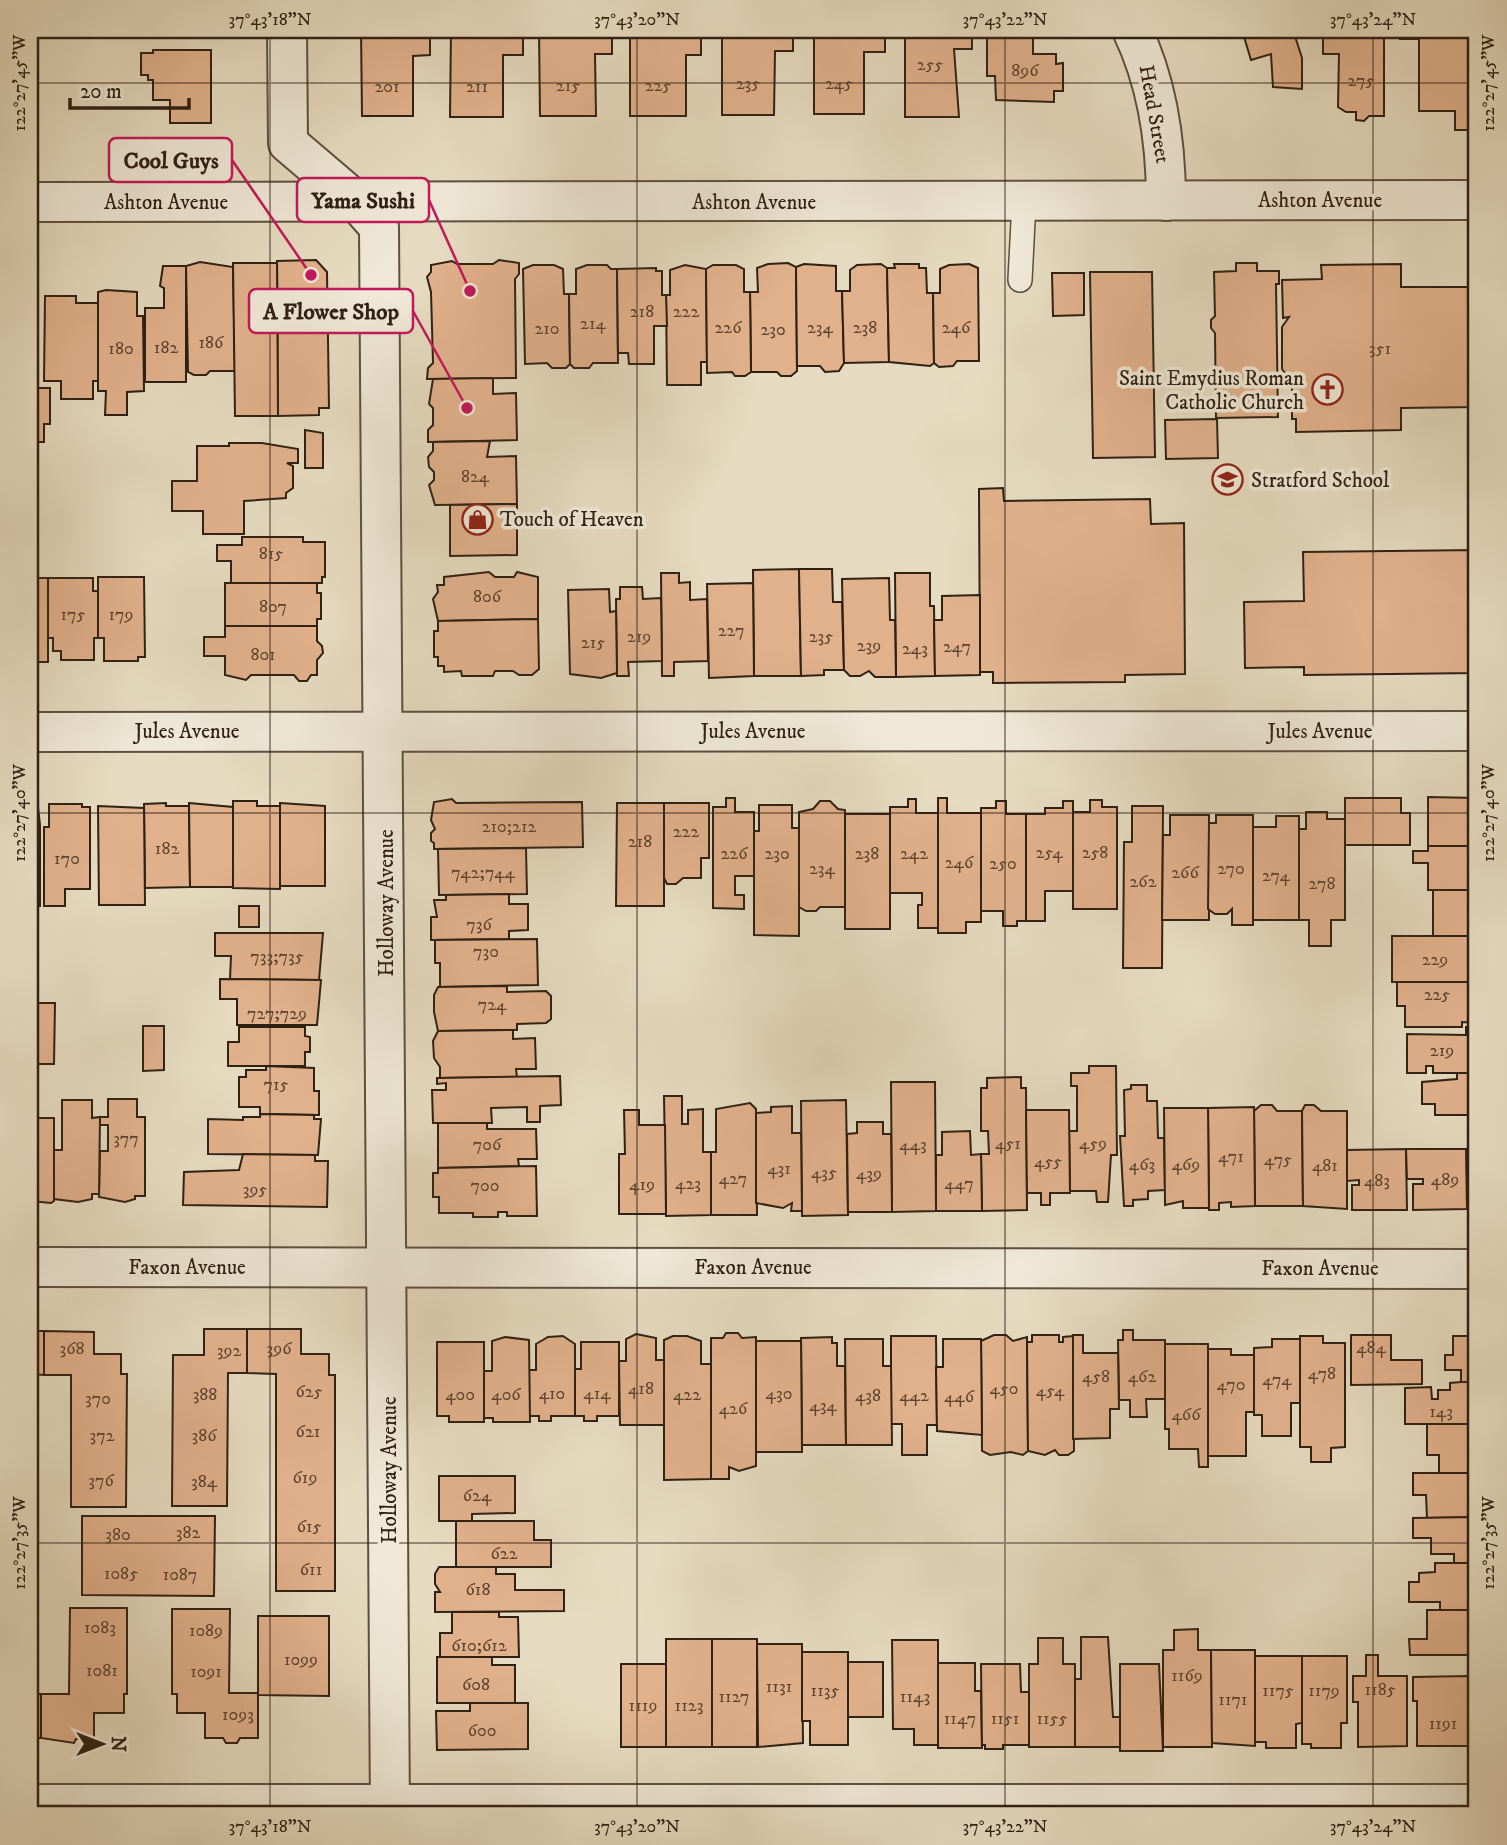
<svg xmlns="http://www.w3.org/2000/svg" width="1507" height="1845" viewBox="0 0 1507 1845" font-family="'IM FELL DW Pica',serif">
  <style>
    .building { fill: #e1b18c; stroke: #2f2114; stroke-width: 2 }
    .lines { fill: none; stroke-linecap: round; stroke-linejoin: round }
    .service-casing { stroke: #5d503f; stroke-width: 26 }
    .minor-casing { stroke: #5d503f; stroke-width: 42 }
    .service { stroke: #efe8d6; stroke-width: 23 }
    .minor { stroke: #efe8d6; stroke-width: 38 }
    .ticks { fill: none; stroke: #2f2114; stroke-width: 2; stroke-opacity: 0.45 }
    .labels { text-anchor: middle; stroke-width: 7; stroke-linejoin: round; paint-order: stroke }
    .number-label { font-size: 18px; fill: #5c4532 }
    .street-label { font-size: 21px; fill: #2f2114; stroke: #efe8d6 }
    .poi-label { font-size: 21px; fill: #2f2114; stroke: #efe8d6; text-anchor: start }
    .leader { fill: none; stroke: #c2185b; stroke-width: 2.5 }
    .callout-dot { fill: #c2185b; stroke: #efe8d6; stroke-width: 2.5 }
    .callout { fill: #efe8d6; stroke: #c2185b; stroke-width: 2.5 }
    .callout-label { font-size: 23px; text-anchor: middle; font-weight: bold; fill: #2f2114 }
    .neatline { fill: none; stroke: #2f2114; stroke-width: 2.5 }
    .ticks-label { font-size: 18px; text-anchor: middle; fill: #2f2114 }
  </style>
  <rect width="100%" height="100%" fill="#e6dbc0"/>
  <filter id="stains"><feTurbulence type="fractalNoise" baseFrequency=".00286" numOctaves="4"/><feColorMatrix values="0 0 0 0 .2 0 0 0 0 .09 0 0 0 0 .02 0 0 0 .5 -.17"/></filter>
  <radialGradient id="worn" r=".72"><stop offset=".6" stop-color="#630" stop-opacity="0"/><stop offset="1" stop-color="#630" stop-opacity=".3"/></radialGradient>
  <!-- building -->
  <g class="building">
    <path d="M361,30H430V55L413,56V116H362Z"/>
    <path d="M451,30H523V55H503V117H450Z"/>
    <path d="M539,30H612V54H595L596,116H540Z"/>
    <path d="M630,30H701V55H686V116H630Z"/>
    <path d="M722,30H793V51H775L774,115H722Z"/>
    <path d="M814,30H885V52H864V114H814Z"/>
    <path d="M905,30H972V49H954L959,117H905Z"/>
    <path d="M987,30H1033V54H1056V64L1063,63V91H1054V102L996,100L995,76H987Z"/>
    <path d="M1242,30H1293L1302,58V89L1273,87L1271,54L1251,60Z"/>
    <path d="M1323,30H1384V116H1369L1364,121L1356,120V112H1346L1338,107L1339,54H1323Z"/>
    <path d="M1400,30H1477V111H1471V130H1455V111H1419V39H1400Z"/>
    <path d="M153,50H211V123H170V100H153V80H148V75H141V53H153Z"/>
    <path d="M316,260L327,272L329,408H319V415L278,416L277,261Z"/>
    <path d="M499,260L519,263V274L515,279L516,378L427,379L428,368L433,363L431,292L427,277L431,272V265L452,261L457,264H493Z"/>
    <path d="M200,262L233,267L235,371H210L206,375H194L188,372L186,266Z"/>
    <path d="M233,263H277L278,416H235Z"/>
    <path d="M788,263L796,267L797,371L791,376H781L777,372H751L750,292H758L757,268L768,264Z"/>
    <path d="M1236,263H1257V271H1279V284H1276L1278,417L1216,418L1215,333L1211,328V320L1215,316L1214,272L1236,271Z"/>
    <path d="M804,264L836,266V291H842L844,363L839,371L825,372L820,366H797L796,267Z"/>
    <path d="M881,264L887,268L889,362L844,363L842,291H850V270L857,265Z"/>
    <path d="M894,264H919V268H926L927,293H933L934,363L930,366L889,362L887,268H895Z"/>
    <path d="M969,264L978,268L979,361H957L953,366L939,367L934,363L933,293H940V269L949,265Z"/>
    <path d="M1401,264V287H1477V407L1401,408V430L1296,432V419H1292V382L1282,369V327L1289,317L1283,318L1282,280L1322,279L1321,265Z"/>
    <path d="M533,265H554L563,269L564,294H569L570,364L566,368H552L547,363L525,364L523,269Z"/>
    <path d="M587,265H607L611,269H617L618,363H593L589,368H574L570,364L569,294H576V269Z"/>
    <path d="M685,265L706,269L707,362H701V385H667L666,295H670V270Z"/>
    <path d="M713,265H736L744,269V292H750L751,372L745,376H735L732,372L707,373L706,269Z"/>
    <path d="M163,266H186V382H145V308H164V288L160,286Z"/>
    <path d="M656,268V271H662V295H666L667,326H654V364H629L628,353H618L617,269Z"/>
    <path d="M1090,272H1152L1155,457L1093,458Z"/>
    <path d="M1052,273H1084V315L1053,316Z"/>
    <path d="M106,290L137,292V316H143L144,391L127,392V415H105L106,391H98V292Z"/>
    <path d="M45,296H76V303H98V381H93V399H61V381H44Z"/>
    <path d="M493,378V394L516,393L517,440L428,442V430L433,425V408L429,404L433,379Z"/>
    <path d="M30,388H50V424H44V442H30Z"/>
    <path d="M1217,419L1218,458L1166,459L1165,420Z"/>
    <path d="M305,430L323,433V468H305Z"/>
    <path d="M490,441L487,457L516,456L517,504L435,505L429,485L434,480V472L429,467L428,457L433,451V442Z"/>
    <path d="M229,443H262L298,449V463H287L293,466V488L286,493V498L244,501V534H203V511H172V481H197V446H229Z"/>
    <path d="M1003,488L1004,501L1150,499L1151,524L1184,523L1185,674L1125,675V682L993,683V672H980L979,489Z"/>
    <path d="M517,504V555L450,556V505Z"/>
    <path d="M242,537H303V542H325V577H322V583H231V561H217V545H242Z"/>
    <path d="M1477,550V673L1304,675V667L1245,668L1244,602L1304,601L1303,552Z"/>
    <path d="M799,569L801,676H754L753,570Z"/>
    <path d="M799,569H832L833,602H842L844,670H824V675L801,676Z"/>
    <path d="M489,572L495,577H514L517,572L538,577V619L438,621L433,599L438,592L437,585H444V577Z"/>
    <path d="M661,573H679V583L690,582V600L707,599L708,661L674,662V676H662Z"/>
    <path d="M895,573H930V606H934L935,676L896,677Z"/>
    <path d="M98,577H144L145,657H138V661H104V638H98Z"/>
    <rect x="30" y="578" width="18" height="84"/>
    <path d="M48,578H93V591H98V638H94V660H61V651H53V638H48Z"/>
    <path d="M889,578L890,620H895L896,677H875L869,671L860,676H850L844,670L842,579Z"/>
    <path d="M225,583H317V593H321V619H317V626H225Z"/>
    <path d="M753,583L754,676L709,678L707,584Z"/>
    <path d="M620,587H642L643,599L661,598L662,661L628,662L629,676H617L616,599H620Z"/>
    <path d="M609,589L610,612L616,611L617,673L601,678L570,674L568,590Z"/>
    <path d="M980,595V675L935,676L934,620H942V596Z"/>
    <path d="M538,619L539,669L532,675H519L513,671H495L493,676H462L461,671L444,672V666H438V657H434V631H438V621Z"/>
    <path d="M225,626H317V641L322,646L323,653L317,660V675H311L307,681H299L294,675H251L246,680L225,675V656H204V637H225Z"/>
    <path d="M1428,797L1477,798V846H1428Z"/>
    <path d="M726,798H735V812H754V876H735V895H744V909L713,908V807H726Z"/>
    <path d="M938,798H947V813H981V922H966V933H938Z"/>
    <path d="M1345,798H1401V813H1410V845H1345Z"/>
    <path d="M452,799L456,803L582,802L583,847L434,849V843L431,841V833L435,829L431,820L434,802Z"/>
    <path d="M908,799H916V813H938V928H918V905H922V893H890V807H908Z"/>
    <path d="M1090,800H1102V807H1117V909H1073V812H1090Z"/>
    <path d="M233,801H257V806H280V889L233,888Z"/>
    <path d="M820,801H830L838,809L845,810V907H820L816,911H806L799,907V812L813,809Z"/>
    <path d="M996,801H1006V814H1026V921H1017V926H1003V911H981V808H996Z"/>
    <path d="M1063,801H1073V891H1045V921H1026V814H1045V808H1063Z"/>
    <path d="M166,803V806H189L190,887L145,888L144,804Z"/>
    <path d="M189,803L233,807V887H190Z"/>
    <path d="M280,803L325,806V886H280Z"/>
    <path d="M617,803H664V906H616Z"/>
    <path d="M664,803H709V858H701V878H683L676,884H667L664,878Z"/>
    <path d="M49,804H82V807H90V889H65V906H44V827H49Z"/>
    <path d="M30,805L38,807L40,825V906H30Z"/>
    <path d="M759,805H792V828H799V936L754,935V831H759Z"/>
    <path d="M98,806L144,808L145,905H99Z"/>
    <path d="M1132,806H1163L1162,968H1123L1124,842H1132Z"/>
    <path d="M1306,812H1327V819H1345V920H1331V946H1309V920H1299V829H1306Z"/>
    <rect x="845" y="814" width="45" height="115"/>
    <path d="M1170,815H1209V920H1162L1163,835H1170Z"/>
    <path d="M1216,815H1253V925H1232V909L1227,914H1215L1208,909L1209,823H1216Z"/>
    <path d="M1276,816H1299V920H1253V827H1276Z"/>
    <path d="M1428,846H1477V890H1428V863H1413V851H1428Z"/>
    <path d="M526,848L527,894L439,895L438,849Z"/>
    <rect x="1433" y="890" width="44" height="46"/>
    <path d="M509,894V904H528V930L509,931V939L431,940V917H437L434,900H446V895Z"/>
    <rect x="239" y="906" width="20" height="21"/>
    <path d="M215,933H323L319,980L230,979L231,956H215Z"/>
    <rect x="1392" y="936" width="85" height="46"/>
    <path d="M537,939L538,985L440,987V963H435V940Z"/>
    <path d="M220,979L321,980L317,1025H237V999H220Z"/>
    <path d="M1397,982H1477V1023L1462,1022V1027H1405V1006H1397Z"/>
    <path d="M507,986V992L546,991L551,996V1019L546,1023L517,1024V1030L438,1031L434,1012V995L438,987Z"/>
    <path d="M30,1003H55L54,1064H30Z"/>
    <path d="M143,1026H164V1070L143,1071Z"/>
    <path d="M239,1027H305V1036L310,1037V1052H305V1066H228V1042H239Z"/>
    <path d="M1466,1027H1477V1073H1433V1066H1426V1073H1407V1034L1466,1035Z"/>
    <path d="M513,1030V1039L535,1038L536,1069H516L517,1077L440,1078V1067L434,1058L433,1041L438,1031Z"/>
    <path d="M266,1066L314,1068V1091H319V1115L260,1114V1107H239V1077H246V1070H266Z"/>
    <path d="M1089,1066H1116L1117,1155H1111L1108,1202H1097L1096,1191H1070L1069,1131H1077V1086H1071V1073H1089Z"/>
    <path d="M1457,1073H1477V1115H1435V1104H1422V1082L1457,1079Z"/>
    <path d="M560,1076L561,1105L540,1106V1122H527V1107L491,1108L492,1123H433L432,1090H446V1083L437,1084V1078Z"/>
    <path d="M1021,1077V1088H1026L1027,1210L982,1211L981,1154H989L988,1131H981V1088H987V1078Z"/>
    <path d="M891,1082H935L936,1211L892,1212Z"/>
    <path d="M1131,1085H1147V1101H1157L1158,1138H1164L1165,1190L1148,1191V1199L1133,1200V1206H1124L1120,1136H1125L1124,1090L1131,1089Z"/>
    <path d="M664,1096H682V1124H688V1110L703,1109V1152H711V1215L666,1216Z"/>
    <path d="M108,1099H137V1117H145V1196H135V1199L125,1202L99,1197L100,1151H108V1125H100V1117H108Z"/>
    <path d="M62,1100H92V1118L100,1117L99,1194H92V1199L78,1202L54,1199V1150H62Z"/>
    <path d="M846,1100L848,1215L802,1216L801,1101Z"/>
    <path d="M750,1103L756,1109L757,1215H711V1152H716V1109Z"/>
    <path d="M1261,1105H1272L1277,1111H1302L1303,1206H1255L1254,1111Z"/>
    <path d="M1305,1105H1314L1321,1111H1347V1209L1303,1206L1302,1111Z"/>
    <path d="M792,1106V1133H801L802,1211H791L792,1203L783,1208L756,1203V1113L771,1112V1107Z"/>
    <path d="M1254,1107L1255,1206L1231,1207V1202L1219,1203V1210H1209L1208,1108Z"/>
    <path d="M1164,1108H1208L1209,1208H1183V1201L1165,1205Z"/>
    <path d="M624,1110H639V1125H665L666,1214H619V1154H625Z"/>
    <path d="M1026,1110H1069L1070,1193H1050V1205H1041V1193H1027Z"/>
    <path d="M260,1114L314,1115V1119H321L318,1155L208,1154V1119L243,1120V1117H260Z"/>
    <path d="M30,1118H54V1201L51,1203L31,1201Z"/>
    <path d="M857,1122H883V1134H891L892,1212H848L847,1134L857,1133Z"/>
    <path d="M438,1123H487V1129H536L537,1159H518L519,1166L438,1168Z"/>
    <path d="M970,1131L971,1155L981,1154L982,1211H936V1155H942V1132Z"/>
    <path d="M1477,1148V1211H1474V1179L1466,1180V1149Z"/>
    <path d="M1406,1149L1407,1210H1352V1185H1359V1180L1347,1181V1150Z"/>
    <path d="M1406,1149H1466L1467,1209L1413,1210V1184H1423V1179H1407Z"/>
    <path d="M243,1154L315,1155V1161H328L327,1207L183,1205L184,1172L239,1170Z"/>
    <path d="M536,1166L537,1216H507V1212H498V1217H473V1213H439V1197H433V1173H438V1168Z"/>
    <path d="M204,1329H247V1373H228L227,1506H172L173,1355H204Z"/>
    <path d="M247,1329H301V1354H329V1375H335V1591H276V1374L247,1373Z"/>
    <path d="M1123,1330H1133V1340H1165V1399H1146L1147,1417H1130V1400H1119L1118,1340H1123Z"/>
    <path d="M30,1331H44V1375L30,1374Z"/>
    <path d="M44,1331L94,1332V1354H121V1374H127L126,1507H71V1375H44Z"/>
    <path d="M726,1333H738L742,1338L756,1337V1466L739,1471L729,1467V1479H711V1338H723Z"/>
    <path d="M636,1334L656,1338V1360H664V1425H620L619,1361H626V1339Z"/>
    <path d="M994,1335H1006L1013,1341L1027,1337L1028,1451L1023,1455L1011,1452L990,1455L982,1451L981,1341Z"/>
    <path d="M1032,1335H1059V1342H1063V1337L1073,1336L1074,1451L1068,1455H1059L1055,1450L1045,1455L1028,1451L1027,1342H1032Z"/>
    <path d="M1073,1335H1083V1353H1118L1119,1409H1110V1438L1073,1439Z"/>
    <path d="M1351,1335H1391V1360H1422V1384L1351,1385Z"/>
    <path d="M563,1336L575,1344V1416H551V1421H539V1416H529V1370H536V1344L548,1337Z"/>
    <path d="M673,1336H687L701,1341V1364H711V1479L664,1480V1340Z"/>
    <path d="M891,1336H936L937,1425H927V1455H902V1424H891Z"/>
    <path d="M1300,1336H1323V1343H1345V1447L1331,1448V1462H1311V1447H1300Z"/>
    <path d="M1453,1336H1477V1382H1461V1370H1445V1355H1453Z"/>
    <path d="M505,1337L529,1340L530,1422H493V1418H484V1371H492V1341Z"/>
    <path d="M832,1337V1343H837V1366H845L846,1445H802L801,1338Z"/>
    <path d="M845,1339H883V1366H891L892,1445H846Z"/>
    <path d="M943,1339H981L982,1435L937,1431L936,1367H943Z"/>
    <path d="M1272,1339H1300V1403H1291V1436H1262V1415H1254V1348L1272,1347Z"/>
    <path d="M756,1341H801L802,1452H756Z"/>
    <path d="M437,1342H484V1422H449V1416H437Z"/>
    <path d="M581,1342H619V1416H597V1421H584V1416H575V1369H581Z"/>
    <path d="M1165,1344H1208V1467H1199L1198,1449H1169V1429H1165Z"/>
    <path d="M1208,1349H1231V1355H1254V1412H1246V1456H1208Z"/>
    <path d="M1461,1382H1477V1424H1405V1388L1431,1387L1432,1399H1438V1390H1450V1383Z"/>
    <path d="M1427,1424H1477V1473H1439V1455H1427Z"/>
    <path d="M1413,1473H1477V1517L1427,1518L1426,1495H1413Z"/>
    <path d="M439,1476H515V1513L472,1514V1521H439Z"/>
    <path d="M82,1516H215L214,1596L82,1595Z"/>
    <path d="M1477,1517V1563H1454V1554H1431V1538H1413V1518Z"/>
    <path d="M456,1521H534V1540H551V1567H456Z"/>
    <path d="M1435,1563H1477V1610H1440V1602H1409V1582H1419V1573L1435,1572Z"/>
    <path d="M439,1567H496V1574H515V1590H564V1611L435,1612V1592H440L435,1584V1574Z"/>
    <path d="M70,1608H127V1694H124V1713H94V1739H76L74,1743L41,1738V1694H69Z"/>
    <path d="M172,1609H230L229,1693H258V1738H240L237,1743H226L223,1738H205V1713H177V1694H172Z"/>
    <path d="M1427,1610H1477V1655H1410L1409,1639H1427Z"/>
    <path d="M452,1612H499V1617H518L519,1657H440V1633H452Z"/>
    <path d="M258,1616H329V1696L258,1695Z"/>
    <path d="M1198,1629V1650H1211L1212,1747H1163V1650H1174V1630Z"/>
    <path d="M1081,1637H1108L1113,1717H1120V1747H1075V1679H1081Z"/>
    <path d="M1038,1638H1063V1664H1075V1747H1029V1664H1038Z"/>
    <rect x="666" y="1639" width="46" height="108"/>
    <rect x="712" y="1639" width="45" height="108"/>
    <path d="M892,1640H938V1745H914V1729H893Z"/>
    <path d="M757,1644H802L803,1743L758,1747Z"/>
    <path d="M1211,1650H1255V1746L1212,1743Z"/>
    <path d="M802,1652H848V1745H810V1721H802Z"/>
    <path d="M1366,1655H1378V1676H1407V1746L1358,1747V1702H1353V1676H1366Z"/>
    <path d="M1255,1656H1302V1723L1296,1724V1748H1266V1742H1255Z"/>
    <path d="M1302,1656H1347V1723H1341V1748H1311V1744H1302Z"/>
    <path d="M437,1657H492V1665H515V1703H437Z"/>
    <rect x="848" y="1662" width="35" height="55"/>
    <path d="M938,1663H975V1691H981L982,1748H938Z"/>
    <rect x="621" y="1664" width="45" height="83"/>
    <path d="M981,1664H1020L1021,1692H1029V1745H1003V1749H985V1745H982Z"/>
    <path d="M1120,1664H1159L1163,1751H1120Z"/>
    <path d="M1468,1676L1469,1746H1417V1701H1413V1677Z"/>
    <path d="M30,1694H41V1738H33L30,1744Z"/>
    <path d="M470,1703H528V1749L437,1750L436,1711H470Z"/>
  </g>
  <g class="lines">
    <defs>
      <path id="service" d="M1020,280L1024,202"/>
      <g id="minor">
        <path d="M287,30L288,143L356,201L379,227L390,1815"/>
        <path d="M1132,30C1158,84 1166,142 1166,201"/>
        <path d="M30,202L1477,200"/>
        <path d="M30,732L1477,731"/>
        <path d="M30,1267L1477,1269"/>
        <path d="M30,1804H1477"/>
      </g>
    </defs>
    <!-- service casing -->
    <use href="#service" class="service-casing"/>
    <!-- minor casing -->
    <use href="#minor" class="minor-casing"/>
    <!-- service -->
    <use href="#service" class="service"/>
    <!-- minor -->
    <use href="#minor" class="minor"/>
  </g>
  <!-- ticks -->
  <path class="ticks" d="M270,30V1815M637,30V1815M1005,30V1815M1373,30V1815M30,83H1477M30,813H1477M30,1543H1477"/>
  <!-- icons -->
  <defs>
    <symbol id="church-ring" viewBox="-11 -11 22 22"><circle r="9.5" fill="#efe8d6" stroke="#8f2418" stroke-width="1.5"/><path d="M-1.2-6h2.4v3.5h3.3v2.4h-3.3V6h-2.4V-.1h-3.3v-2.4h3.3Z" fill="#8f2418"/></symbol>
    <symbol id="school-ring" viewBox="-11 -11 22 22"><circle r="9.5" fill="#efe8d6" stroke="#8f2418" stroke-width="1.5"/><path d="M0-5L7-2L0 1L-7-2ZM-4 1L0 2.5L4 1V4Q0 6-4 4Z" fill="#8f2418"/></symbol>
    <symbol id="shop-ring" viewBox="-11 -11 22 22"><circle r="9.5" fill="#efe8d6" stroke="#8f2418" stroke-width="1.5"/><path d="M-5-2.5h2.3a2.7 3.5 0 0 1 5.4 0H5L5.5 6h-11ZM-1.5-2.5h3a1.5 2.3 0 0 0-3 0Z" fill="#8f2418"/></symbol>
  </defs>
  <g fill-rule="evenodd">
    <use href="#church-ring" x="1310" y="372" width="35" height="35"/>
    <use href="#school-ring" x="1210" y="462" width="35" height="35"/>
    <use href="#shop-ring" x="460" y="502" width="35" height="35"/>
  </g>
  <g class="labels">
    <!-- number labels -->
    <g class="number-label">
      <text x="930" y="70">255</text>
      <text x="1025" y="76">896</text>
      <text x="1361" y="86">275</text>
      <text x="748" y="89">235</text>
      <text x="839" y="89">245</text>
      <text x="568" y="91">215</text>
      <text x="658" y="91">225</text>
      <text x="387" y="92">201</text>
      <text x="477" y="92">211</text>
      <text x="642" y="317">218</text>
      <text x="686" y="317">222</text>
      <text x="593" y="329">214</text>
      <text x="728" y="333">226</text>
      <text x="820" y="333">234</text>
      <text x="865" y="333">238</text>
      <text x="956" y="333">246</text>
      <text x="547" y="334">210</text>
      <text x="773" y="335">230</text>
      <text x="211" y="348">186</text>
      <text x="166" y="353">182</text>
      <text x="121" y="354">180</text>
      <text x="1380" y="354">351</text>
      <text x="475" y="482">824</text>
      <text x="271" y="559">815</text>
      <text x="487" y="602">806</text>
      <text x="273" y="612">807</text>
      <text x="73" y="620">175</text>
      <text x="121" y="620">179</text>
      <text x="731" y="636">227</text>
      <text x="639" y="642">219</text>
      <text x="821" y="642">235</text>
      <text x="593" y="648">215</text>
      <text x="869" y="651">239</text>
      <text x="957" y="652">247</text>
      <text x="915" y="654">243</text>
      <text x="263" y="660">801</text>
      <text x="509" y="832">210;212</text>
      <text x="686" y="837">222</text>
      <text x="640" y="847">218</text>
      <text x="167" y="854">182</text>
      <text x="1049" y="858">254</text>
      <text x="1095" y="858">258</text>
      <text x="734" y="859">226</text>
      <text x="777" y="859">230</text>
      <text x="867" y="859">238</text>
      <text x="914" y="859">242</text>
      <text x="67" y="864">170</text>
      <text x="959" y="868">246</text>
      <text x="1003" y="869">250</text>
      <text x="822" y="874">234</text>
      <text x="1231" y="874">270</text>
      <text x="483" y="878">742;744</text>
      <text x="1185" y="878">266</text>
      <text x="1276" y="881">274</text>
      <text x="1143" y="887">262</text>
      <text x="1322" y="889">278</text>
      <text x="479" y="930">736</text>
      <text x="486" y="957">730</text>
      <text x="277" y="962">733;735</text>
      <text x="1435" y="965">229</text>
      <text x="1437" y="1000">225</text>
      <text x="492" y="1010">724</text>
      <text x="277" y="1019">727;729</text>
      <text x="1442" y="1056">219</text>
      <text x="276" y="1090">715</text>
      <text x="126" y="1144">377</text>
      <text x="1008" y="1149">451</text>
      <text x="1093" y="1149">459</text>
      <text x="487" y="1150">706</text>
      <text x="913" y="1150">443</text>
      <text x="1231" y="1162">471</text>
      <text x="1278" y="1165">475</text>
      <text x="1048" y="1167">455</text>
      <text x="1142" y="1170">463</text>
      <text x="1186" y="1170">469</text>
      <text x="1325" y="1171">481</text>
      <text x="779" y="1174">431</text>
      <text x="824" y="1178">435</text>
      <text x="869" y="1179">439</text>
      <text x="733" y="1184">427</text>
      <text x="1445" y="1185">489</text>
      <text x="1377" y="1186">483</text>
      <text x="688" y="1189">423</text>
      <text x="959" y="1189">447</text>
      <text x="642" y="1190">419</text>
      <text x="485" y="1191">700</text>
      <text x="255" y="1195">395</text>
      <text x="1371" y="1353">484</text>
      <text x="72" y="1354">368</text>
      <text x="279" y="1354">396</text>
      <text x="229" y="1356">392</text>
      <text x="1322" y="1379">478</text>
      <text x="1096" y="1382">458</text>
      <text x="1142" y="1382">462</text>
      <text x="1277" y="1385">474</text>
      <text x="1231" y="1390">470</text>
      <text x="641" y="1394">418</text>
      <text x="1004" y="1394">450</text>
      <text x="1050" y="1396">454</text>
      <text x="309" y="1397">625</text>
      <text x="552" y="1399">410</text>
      <text x="597" y="1399">414</text>
      <text x="779" y="1399">430</text>
      <text x="205" y="1400">388</text>
      <text x="460" y="1400">400</text>
      <text x="506" y="1400">406</text>
      <text x="687" y="1400">422</text>
      <text x="868" y="1401">438</text>
      <text x="914" y="1401">442</text>
      <text x="959" y="1402">446</text>
      <text x="98" y="1404">370</text>
      <text x="823" y="1411">434</text>
      <text x="733" y="1414">426</text>
      <text x="1441" y="1417">143</text>
      <text x="1186" y="1420">466</text>
      <text x="308" y="1437">621</text>
      <text x="102" y="1441">372</text>
      <text x="204" y="1441">386</text>
      <text x="305" y="1483">619</text>
      <text x="101" y="1486">376</text>
      <text x="204" y="1487">384</text>
      <text x="477" y="1501">624</text>
      <text x="309" y="1532">615</text>
      <text x="188" y="1538">382</text>
      <text x="118" y="1540">380</text>
      <text x="504" y="1559">622</text>
      <text x="311" y="1575">611</text>
      <text x="121" y="1579">1085</text>
      <text x="180" y="1580">1087</text>
      <text x="478" y="1595">618</text>
      <text x="100" y="1633">1083</text>
      <text x="206" y="1636">1089</text>
      <text x="479" y="1651">610;612</text>
      <text x="301" y="1665">1099</text>
      <text x="102" y="1676">1081</text>
      <text x="206" y="1677">1091</text>
      <text x="1187" y="1681">1169</text>
      <text x="476" y="1690">608</text>
      <text x="779" y="1692">1131</text>
      <text x="1380" y="1695">1185</text>
      <text x="825" y="1696">1135</text>
      <text x="1278" y="1696">1175</text>
      <text x="1324" y="1696">1179</text>
      <text x="734" y="1702">1127</text>
      <text x="915" y="1702">1143</text>
      <text x="1233" y="1705">1171</text>
      <text x="643" y="1711">1119</text>
      <text x="689" y="1711">1123</text>
      <text x="238" y="1720">1093</text>
      <text x="960" y="1724">1147</text>
      <text x="1005" y="1724">1151</text>
      <text x="1052" y="1724">1155</text>
      <text x="1443" y="1729">1191</text>
      <text x="482" y="1736">600</text>
    </g>
    <!-- street labels -->
    <g class="street-label">
      <text transform="translate(1155 114) rotate(80)" y="7">Head Street</text>
      <text x="1320" y="207">Ashton Avenue</text>
      <text x="166" y="209">Ashton Avenue</text>
      <text x="754" y="209">Ashton Avenue</text>
      <text x="187" y="738">Jules Avenue</text>
      <text x="753" y="738">Jules Avenue</text>
      <text x="1320" y="738">Jules Avenue</text>
      <text transform="translate(386 903) rotate(-90)" y="7">Holloway Avenue</text>
      <text x="187" y="1274">Faxon Avenue</text>
      <text x="753" y="1274">Faxon Avenue</text>
      <text x="1320" y="1275">Faxon Avenue</text>
      <text transform="translate(389 1470) rotate(-90)" y="7">Holloway Avenue</text>
    </g>
    <!-- poi labels -->
    <g class="poi-label">
      <text x="1304" y="385" text-anchor="end">Saint Emydius Roman<tspan x="1304" dy="24">Catholic Church</tspan></text>
      <text x="1251" y="487">Stratford School</text>
      <text x="500" y="526">Touch of Heaven</text>
    </g>
  </g>
  <!-- callouts -->
  <path class="leader" d="M311 275L232 160M470 291L429 200M467 408L413 311"/>
  <g class="callout-dot">
    <circle cx="311" cy="275" r="7"/>
    <circle cx="470" cy="291" r="7"/>
    <circle cx="467" cy="408" r="7"/>
  </g>
  <g class="callout">
    <rect x="109" y="138" width="123" height="44" rx="7"/>
    <rect x="297" y="178" width="132" height="44" rx="7"/>
    <rect x="249" y="289" width="164" height="44" rx="7"/>
  </g>
  <g class="callout-label">
    <text x="171" y="168">Cool Guys</text>
    <text x="363" y="208">Yama Sushi</text>
    <text x="331" y="319">A Flower Shop</text>
  </g>
  <!-- margin -->
  <rect width="1507" height="1845" fill="none" stroke="#e6dbc0" stroke-width="77"/>
  <!-- north arrow -->
  <g transform="translate(102 1744) rotate(90)" stroke="#efe8d6" stroke-width="5" paint-order="stroke">
  <path d="M0-5L12 26L0 18L-12 26Z" fill="#2f2114"/>
  <text y="-10" font-size="19" font-weight="bold" text-anchor="middle" fill="#2f2114">N</text>
  </g>
  <!-- scale -->
  <path d="M70 98v10h119v-10" fill="none" stroke="#2f2114" stroke-width="3.5"/>
  <text x="80" y="98" font-size="21" fill="#2f2114" stroke="#efe8d6" stroke-width="5" paint-order="stroke">20 m</text>
  <rect x="38" y="38" width="1430" height="1768" class="neatline"/>
  <g class="ticks-label">
    <text x="270" y="25">37°43'18"N</text>
    <text x="637" y="25">37°43'20"N</text>
    <text x="1005" y="25">37°43'22"N</text>
    <text x="1373" y="25">37°43'24"N</text>
    <text transform="translate(1488 83) rotate(-90)" y="6">122°27'45"W</text>
    <text transform="translate(19 83) rotate(-90)" y="6">122°27'45"W</text>
    <text transform="translate(1488 813) rotate(-90)" y="6">122°27'40"W</text>
    <text transform="translate(19 813) rotate(-90)" y="6">122°27'40"W</text>
    <text transform="translate(1488 1543) rotate(-90)" y="6">122°27'35"W</text>
    <text transform="translate(19 1543) rotate(-90)" y="6">122°27'35"W</text>
    <text x="270" y="1832">37°43'18"N</text>
    <text x="637" y="1832">37°43'20"N</text>
    <text x="1005" y="1832">37°43'22"N</text>
    <text x="1373" y="1832">37°43'24"N</text>
  </g>
  <rect width="100%" height="100%" filter="url(#stains)"/>
  <rect width="100%" height="100%" fill="url(#worn)"/>
</svg>
